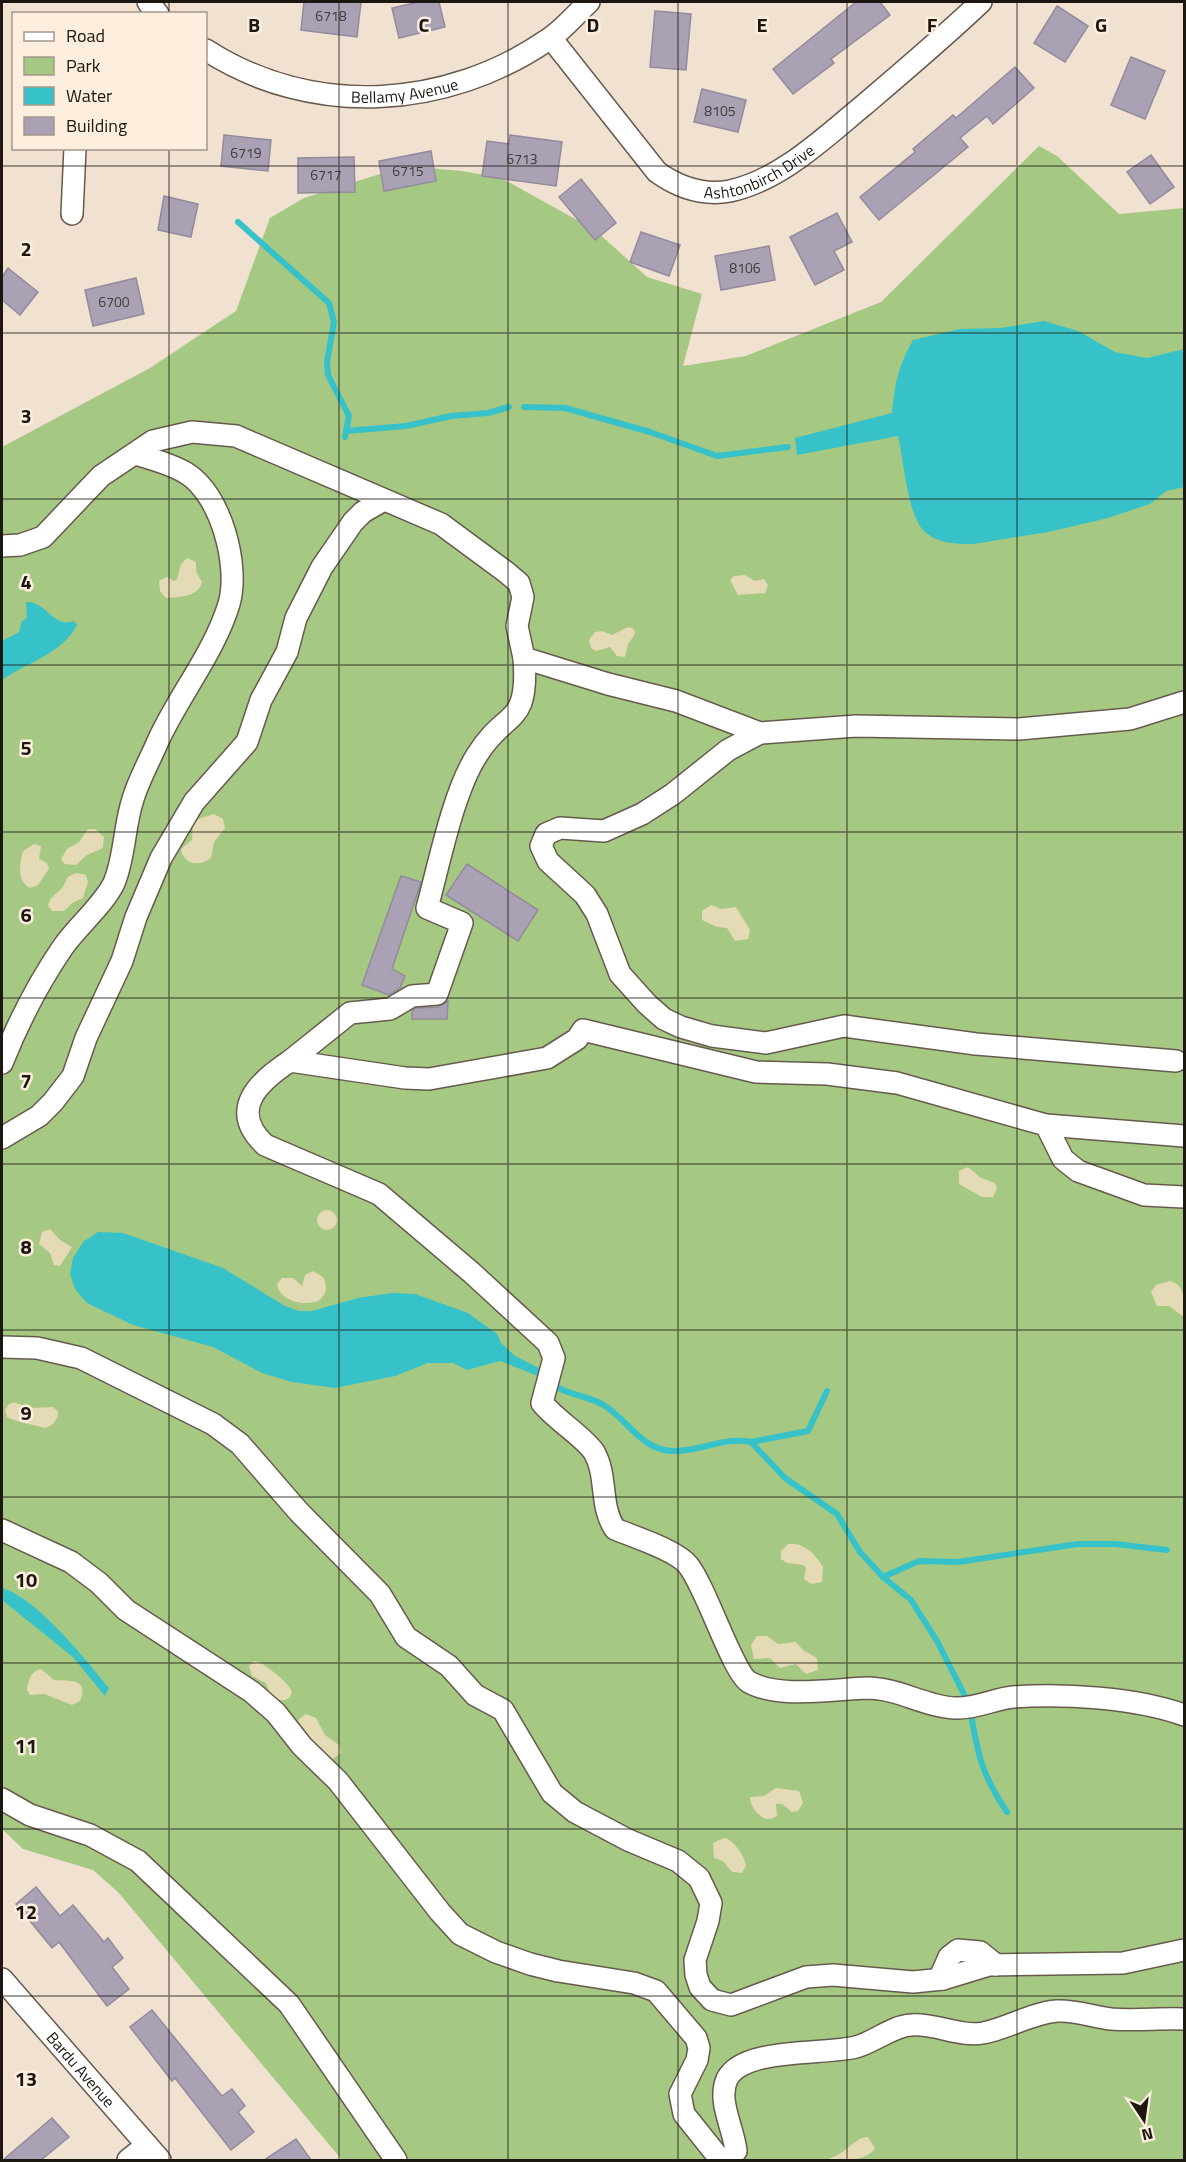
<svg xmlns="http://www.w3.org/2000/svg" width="1186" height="2162" viewBox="0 0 1186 2162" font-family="'Titillium Web',sans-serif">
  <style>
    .green { fill: #a5c883 }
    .sand { fill: #e4dab5 }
    .water { fill: #36c2c8 }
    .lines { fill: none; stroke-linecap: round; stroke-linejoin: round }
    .stream { stroke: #36c2c8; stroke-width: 6 }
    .building { fill: #aaa2b4; stroke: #928b9c; stroke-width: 1.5 }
    .minor-casing { stroke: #675a4c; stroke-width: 24 }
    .minor { stroke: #fff; stroke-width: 21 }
    .grid { fill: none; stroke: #1c1711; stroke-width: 1.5; stroke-opacity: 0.55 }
    .labels { text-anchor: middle; stroke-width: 5; stroke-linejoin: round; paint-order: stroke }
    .number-label { font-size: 14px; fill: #403a3a }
    .street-label { font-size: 16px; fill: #1c1711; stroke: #fdeede }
    .grid-label { font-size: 20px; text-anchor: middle; font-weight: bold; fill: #1c1711; stroke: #fdeede; stroke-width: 5; stroke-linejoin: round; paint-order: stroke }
  </style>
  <rect width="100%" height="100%" fill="#f0e1d1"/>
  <!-- green -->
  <path class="green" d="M1039,146L1057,156L1119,214L1184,208V2160H342L118,1892L93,1870L23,1849L2,1829V447L150,368L236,311L270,218L304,198L405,166L462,171L501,178L595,230L647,277L702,294L683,366L746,356L881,302Z"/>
  <!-- sand -->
  <g class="sand">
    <path d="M187,558L196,562V571L202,582C198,597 180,597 166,598L160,591L159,581L167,577L174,581L177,579L181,564Z"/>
    <path d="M745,575L755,581L764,579L768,585L765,593L738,595L730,580L734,576Z"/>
    <path d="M628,627L634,629L635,634L628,644L625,657L617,656L610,647L596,651L591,648L589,640L595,632L602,631L612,635Z"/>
    <path d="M214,814L223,819L225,828L214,842L211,858C199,867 184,865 181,849L192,840L193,824L198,819Z"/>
    <path d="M88,829H95L104,837L103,848L87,855L76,865L64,864L61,859L67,849L79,842Z"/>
    <path d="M34,844L41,846L39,859L47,863L49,869L38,885L30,888C16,880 20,863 23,851Z"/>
    <path d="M77,873L86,875L88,882L83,898L72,903L64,911H52L48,905C51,896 55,895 60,890C69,882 62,877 77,873Z"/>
    <path d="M711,905L721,909L736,907L750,930L748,939L735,941L727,928L717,927L702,920V911Z"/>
    <path d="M968,1167L981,1178L995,1183L997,1188L993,1197H982L959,1184V1171Z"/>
    <circle cx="327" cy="1220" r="10"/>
    <path d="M50,1229L60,1240L72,1247L60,1266L54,1265L50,1253L39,1244L42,1232Z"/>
    <path d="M313,1271L323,1277C328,1286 327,1295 318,1301C304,1306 280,1302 277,1284L282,1278H293L302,1286L305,1275Z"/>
    <path d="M1170,1281C1186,1285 1185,1303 1184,1317L1169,1306H1157L1151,1292L1156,1285Z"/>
    <path d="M14,1402L29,1408L53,1407L58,1411C58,1420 53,1426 45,1428C38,1426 11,1420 7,1417L5,1410L8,1405Z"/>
    <path d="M788,1544C804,1542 815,1554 823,1567L822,1582L811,1584L804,1579L806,1568L803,1565L787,1563L781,1559V1551Z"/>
    <path d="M757,1636H767L778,1644L796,1642L803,1650L817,1658L818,1670L806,1674L796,1664L780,1668L770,1658L754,1659L751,1645Z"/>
    <path d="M254,1661C263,1661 289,1683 292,1692L290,1697C278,1706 270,1695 266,1683L252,1676L249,1666Z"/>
    <path d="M41,1669L54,1680C68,1681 90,1678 80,1701L72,1705L44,1694L30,1695L27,1690C28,1680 31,1671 41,1669Z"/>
    <path d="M306,1714L316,1718L325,1735L339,1745L341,1753L331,1760C324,1756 299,1729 298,1720Z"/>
    <path d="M776,1788L799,1791L803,1803L798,1811L792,1812L782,1804H776L777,1816C765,1826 750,1809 750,1797L764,1796Z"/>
    <path d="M724,1838C733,1839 745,1856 746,1866L742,1873L732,1872L723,1861L714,1858L713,1843Z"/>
    <path d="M868,2137L875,2148C868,2162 836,2161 820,2160C845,2159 852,2137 868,2137Z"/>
  </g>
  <!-- water -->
  <g class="water">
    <path d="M1044,321L1078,331L1115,352L1147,358L1184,349V487L1166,491L1150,504L1108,518L1048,532L973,544C957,544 937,544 924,531C907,514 904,460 898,436L797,455L795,438L892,413C895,383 898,367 913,340L960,329L1001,328Z"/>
    <path d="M26,602C47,601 53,629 74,621L77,625C62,654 26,663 2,680V641L19,632L22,621L27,618Z"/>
    <path d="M98,1232L123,1233L223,1268L285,1306L299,1311H312L358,1298L392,1293L415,1294L468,1313L497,1334L501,1343L515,1356L543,1370V1374L538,1376L500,1361L467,1370L453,1363H428L395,1376L335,1388L292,1382L262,1373L213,1347L133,1325L87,1303L75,1289L70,1274L73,1258L83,1242Z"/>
    <path d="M2,1588C37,1598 85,1659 109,1688L105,1696L73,1657L2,1600Z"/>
  </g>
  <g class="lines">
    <!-- stream -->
    <g class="stream">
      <path d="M238,222L329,303L334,322L327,362L328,375L349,416L345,437"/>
      <path d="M524,407L565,408L650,432L717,456L788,447"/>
      <path d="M346,431L406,426L451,416L488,413L509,407"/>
      <path d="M553,1385C569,1396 589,1395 605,1406C629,1421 641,1450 673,1451C700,1452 725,1436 751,1442L785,1478L837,1514L860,1552L883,1577L911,1600L937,1641L967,1700"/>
      <path d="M751,1442L808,1431L827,1391"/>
      <path d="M883,1577L919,1561L958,1562L1078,1544H1115L1167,1550"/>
      <path d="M971,1714C978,1756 982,1775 1007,1812"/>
    </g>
  </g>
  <!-- building -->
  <g class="building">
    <path d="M304,2H361L357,37L301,30Z"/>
    <path d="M419,2H439L445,27L399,38L392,8Z"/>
    <path d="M856,2H880L890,15L831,59L834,63L793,94L773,69Z"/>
    <path d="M1057,6L1088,26L1065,62L1034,43Z"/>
    <path d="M655,11L691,14L686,70L650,67Z"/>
    <path d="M1131,57L1165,71L1145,119L1111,105Z"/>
    <path d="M1015,67L1034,88L993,124L987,116L960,138L968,147L879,220L860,197L915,152L913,149L953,115L956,118Z"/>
    <path d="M702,89L746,100L738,132L694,122Z"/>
    <path d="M224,135L271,140L268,171L221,166Z"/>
    <path d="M510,135L562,142L556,186L482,176L487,141L509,144Z"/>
    <path d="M431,151L436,181L384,191L379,161Z"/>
    <path d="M1151,155L1174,187L1150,204L1127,172Z"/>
    <path d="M354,157L355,192L298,193V158Z"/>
    <path d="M581,179L616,223L595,240L559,197Z"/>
    <path d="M164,196L198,204L191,237L158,230Z"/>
    <path d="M837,213L852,242L834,251L844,270L815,285L790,237Z"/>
    <path d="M641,232L680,245L669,276L630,262Z"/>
    <path d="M769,246L775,280L721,290L715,256Z"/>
    <path d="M8,268L38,292L20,315L2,300V277Z"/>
    <path d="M136,278L144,314L93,326L85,290Z"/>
    <path d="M467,864L538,910L518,941L446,895Z"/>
    <path d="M401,876L421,882L392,969L405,976L400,988L389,995L362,985Z"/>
    <path d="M448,1001L447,1019H412V1011L416,1008L438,1007Z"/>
    <path d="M36,1887L60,1916L73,1905L104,1942L108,1938L123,1958L112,1967L129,1989L107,2006L59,1942L52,1948L16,1904Z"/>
    <path d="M152,2010L222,2096L232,2089L245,2106L238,2112L254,2132L231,2150L175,2078L172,2081L130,2027Z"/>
    <path d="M52,2118L69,2137L41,2160H3Z"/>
    <path d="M296,2139L311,2160H264Z"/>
  </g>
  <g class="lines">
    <defs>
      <g id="minor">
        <path d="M148,2L158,14"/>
        <path id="s1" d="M551,38L657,172C678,187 703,196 730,191C781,180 825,137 864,105C904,71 943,38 981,2"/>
        <path id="s2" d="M206,50C312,118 446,110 549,39C564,29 576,14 589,2"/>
        <path d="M72,214L75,148"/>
        <path d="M2,546L20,545L43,537L101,476L153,441L192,432L236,436L441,524L506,572L519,583L523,597L517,626L524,658L608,684L676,701L760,733L856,726L1019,729L1130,719L1184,702"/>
        <path d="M760,733L728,750L673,794L642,814L604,831L560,828L546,834L541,846L548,861L585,895L597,914L620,974L647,1004L664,1019L681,1027L712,1036L766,1043L844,1026L976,1044L1176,1061"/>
        <path d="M290,1061L350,1013L390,1009L412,996L437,994L462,923L427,908C439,865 453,792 477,755C506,708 529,728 524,658"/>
        <path d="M2,1063C18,1023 39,982 63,947C77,927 104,904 114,883C125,857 124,826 133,799C139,779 150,760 158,741C179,695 214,653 229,604C240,566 221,494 186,473C171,464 152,459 135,454"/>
        <path d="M1046,1125L1063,1159L1078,1171L1144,1195L1184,1197"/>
        <path d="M1184,1136L1046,1125L897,1083L827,1074L756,1072L583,1030L577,1039L547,1058L429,1079L405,1078L290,1061C258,1082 228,1110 265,1145L379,1194L472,1273L548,1343L554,1358L542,1403C556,1420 585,1438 594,1452C608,1476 599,1505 615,1529C634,1537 676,1550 688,1565C706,1587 733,1673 749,1682C779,1699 834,1689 867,1688C898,1688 926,1707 955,1708C975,1709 994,1699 1013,1697C1063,1693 1137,1698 1184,1715"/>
        <path d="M2,1138L39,1116L53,1102L73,1076L86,1038L122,961L136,917L161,858L194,802L247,742L261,700L287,652L296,618L322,567L353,522L363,512L384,500"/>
        <path d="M2,1347L37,1348L81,1358L213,1424L240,1444L299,1512L380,1594L406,1637L449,1666L475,1695L503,1710L552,1793L575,1812L628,1840L678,1861L699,1878L711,1903L708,1921L695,1960L696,1975L700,1987L712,2000L731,2005L806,1977L833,1975L913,1982L943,1979L989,1965L1123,1963L1184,1950"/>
        <path d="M2,1530L71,1562L99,1583L126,1610L252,1692L276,1713L302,1746L338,1781L440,1912L460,1934L496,1952L530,1964L558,1971L634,1983L656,1991L696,2038L699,2048L697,2060L680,2094L684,2114L720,2159H728L736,2151C734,2129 717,2101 727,2079C743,2047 825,2055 856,2047C875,2042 892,2026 911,2025C935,2023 959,2037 983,2033C1009,2028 1031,2013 1057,2011C1076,2010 1093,2017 1111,2019C1135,2021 1161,2018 1184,2019"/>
        <path d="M2,1799L30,1815L90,1835L138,1861L289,2004L396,2160"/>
        <path id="s3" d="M2,1979L160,2160"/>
        <path d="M943,1979L941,1975L949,1957L958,1950L980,1952L996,1965"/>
        <path d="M128,2160L147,2145"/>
      </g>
    </defs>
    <!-- minor casing -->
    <use href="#minor" class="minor-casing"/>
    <!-- minor -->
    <use href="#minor" class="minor"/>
  </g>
  <!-- grid -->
  <path class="grid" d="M169,2V14M339,2V2160M508,2V2160M678,2V2160M847,2V2160M1017,2V2160M169,148V2160M2,166H1184M2,333H1184M2,499H1184M2,665H1184M2,832H1184M2,998H1184M2,1164H1184M2,1330H1184M2,1497H1184M2,1663H1184M2,1829H1184M2,1996H1184"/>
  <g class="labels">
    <!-- number labels -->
    <g class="number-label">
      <text x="331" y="21">6718</text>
      <text x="720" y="116">8105</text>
      <text x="246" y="158">6719</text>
      <text x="522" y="164">6713</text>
      <text x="408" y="176">6715</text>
      <text x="326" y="180">6717</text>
      <text x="745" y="273">8106</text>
      <text x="114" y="307">6700</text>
    </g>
    <!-- street labels -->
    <g class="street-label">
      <text dy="6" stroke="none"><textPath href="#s2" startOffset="208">Bellamy Avenue</textPath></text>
      <text dy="6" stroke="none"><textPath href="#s1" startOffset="282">Ashtonbirch Drive</textPath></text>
      <text dy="6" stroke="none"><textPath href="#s3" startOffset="120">Bardu Avenue</textPath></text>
    </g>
  </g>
  <g class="grid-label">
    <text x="254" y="32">B</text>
    <text x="424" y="32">C</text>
    <text x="593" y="32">D</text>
    <text x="762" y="32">E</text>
    <text x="932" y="32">F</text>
    <text x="1101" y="32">G</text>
    <text x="26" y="256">2</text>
    <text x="26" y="423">3</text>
    <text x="26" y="589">4</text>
    <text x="26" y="755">5</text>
    <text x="26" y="922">6</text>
    <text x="26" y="1088">7</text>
    <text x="26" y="1254">8</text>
    <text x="26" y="1420">9</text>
    <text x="26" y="1587">10</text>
    <text x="26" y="1753">11</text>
    <text x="26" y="1919">12</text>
    <text x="26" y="2086">13</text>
  </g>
  <!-- border -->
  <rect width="1186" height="2162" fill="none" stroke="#1c1711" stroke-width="6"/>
  <!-- legend -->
  <rect x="12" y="12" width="195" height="138" fill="#fdeede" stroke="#a3988c" stroke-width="1.5"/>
  <rect x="24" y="32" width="30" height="9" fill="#ffffff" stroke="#a3988c" stroke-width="1.5"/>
  <text x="66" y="42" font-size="18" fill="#1c1711">Road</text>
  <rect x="24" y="57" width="30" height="18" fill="#a5c883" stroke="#a3988c" stroke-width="1.5"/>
  <text x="66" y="72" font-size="18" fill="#1c1711">Park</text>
  <rect x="24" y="87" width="30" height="18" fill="#36c2c8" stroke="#a3988c" stroke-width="1.5"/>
  <text x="66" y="102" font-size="18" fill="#1c1711">Water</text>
  <rect x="24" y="117" width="30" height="18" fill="#aaa2b4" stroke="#a3988c" stroke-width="1.5"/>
  <text x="66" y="132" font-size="18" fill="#1c1711">Building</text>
  <!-- north arrow -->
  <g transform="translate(1144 2120) rotate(167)" stroke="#fdeede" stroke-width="4.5" paint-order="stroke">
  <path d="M0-4.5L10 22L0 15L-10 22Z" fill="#1c1711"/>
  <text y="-9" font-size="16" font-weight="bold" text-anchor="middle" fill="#1c1711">N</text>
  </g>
</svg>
